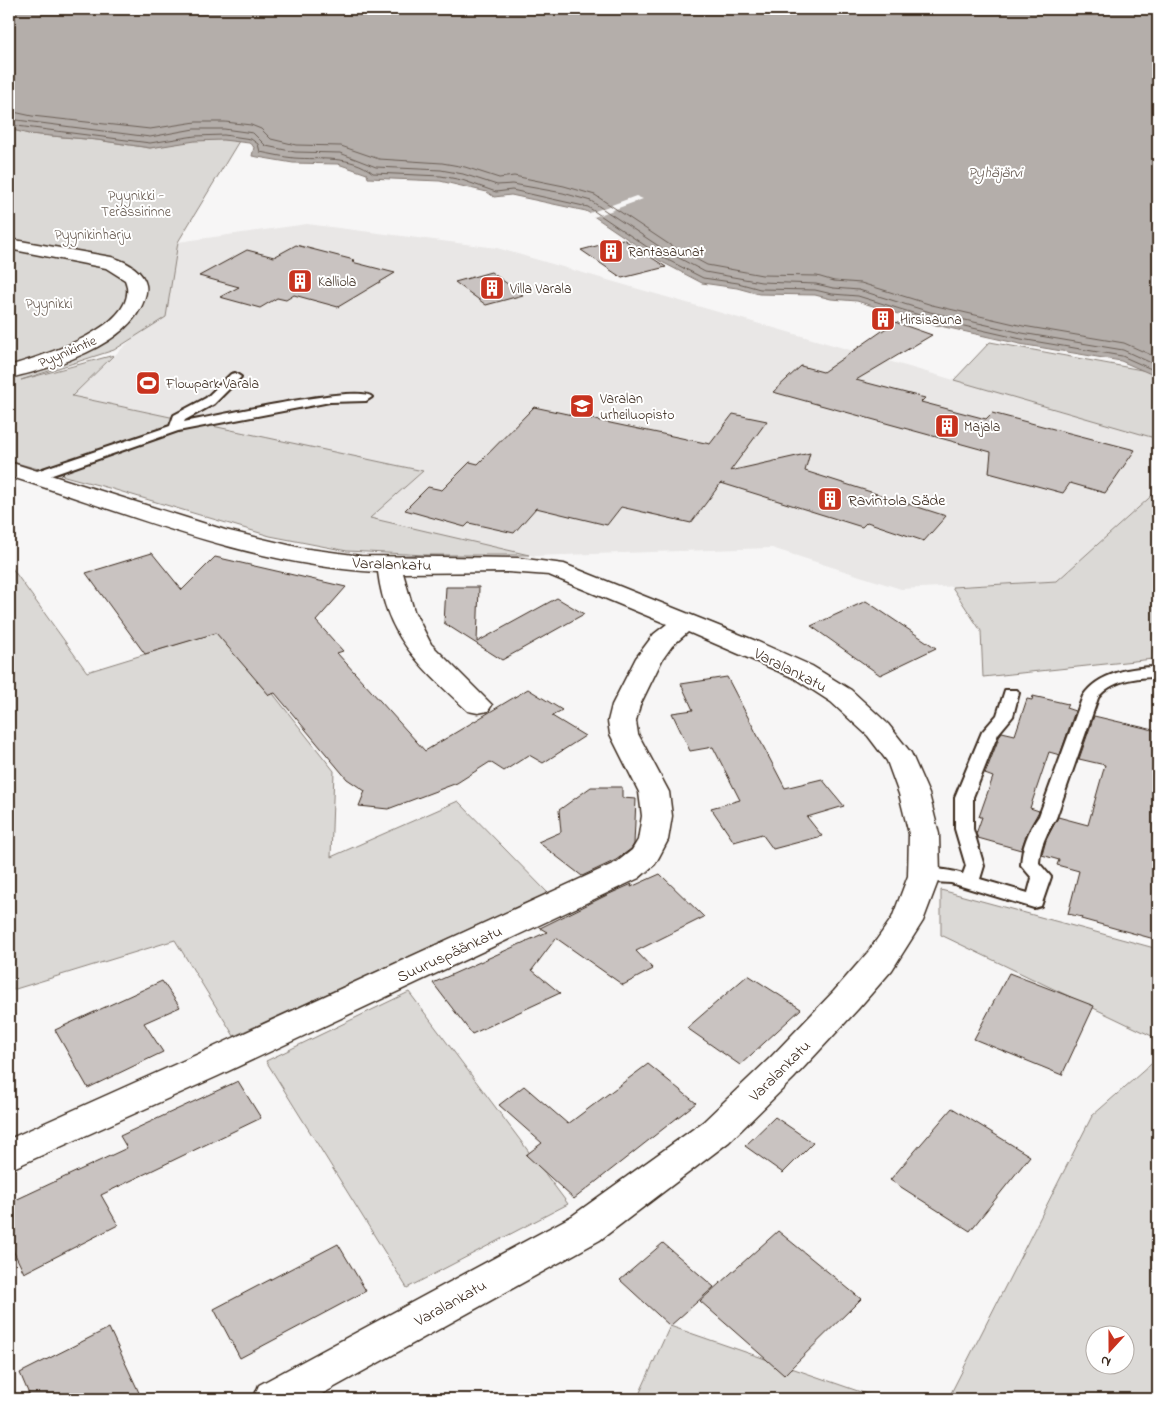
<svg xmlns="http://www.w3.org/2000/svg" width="1167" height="1408" viewBox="0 0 1167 1408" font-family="'Indie Flower',sans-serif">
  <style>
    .built { fill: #e9e7e6 }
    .green { fill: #dbd9d6; stroke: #8b827a; fill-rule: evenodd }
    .water { fill: #b4aeaa; stroke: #847972 }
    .pier { fill: #f7f6f6 }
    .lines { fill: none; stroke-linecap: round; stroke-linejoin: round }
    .shore { stroke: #6b5f56; stroke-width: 1 }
    .building { fill: #c9c3c1; stroke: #3b2a1e }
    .lane-casing { stroke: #3b2a1e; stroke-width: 4 }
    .street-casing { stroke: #3b2a1e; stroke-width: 3 }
    .secondary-casing { stroke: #3b2a1e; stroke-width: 3 }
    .lane { fill: #fff; fill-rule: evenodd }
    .street { fill: #fff; fill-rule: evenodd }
    .secondary { fill: #fff; fill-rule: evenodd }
    .labels { text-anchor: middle; stroke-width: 4; stroke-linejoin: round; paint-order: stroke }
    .far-park-label { font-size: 14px; fill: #63564c; stroke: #fff }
    .far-poi-label { font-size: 14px; fill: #3b2a1e; stroke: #fff; text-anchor: start }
    .far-street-label { font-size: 14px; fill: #3b2a1e; stroke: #fff }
    .far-water-label { font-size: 15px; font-style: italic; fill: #65584f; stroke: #fff }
    .poi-label { font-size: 16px; fill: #3b2a1e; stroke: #fff; text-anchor: start }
    .street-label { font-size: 16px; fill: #3b2a1e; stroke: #fff }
  </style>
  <rect width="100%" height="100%" fill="#f7f6f6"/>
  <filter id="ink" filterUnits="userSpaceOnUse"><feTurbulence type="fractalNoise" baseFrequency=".02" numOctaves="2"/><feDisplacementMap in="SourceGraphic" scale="10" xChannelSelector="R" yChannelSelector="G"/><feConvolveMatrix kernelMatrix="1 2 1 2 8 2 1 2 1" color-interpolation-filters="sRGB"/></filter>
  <g filter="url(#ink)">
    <!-- built -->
    <path class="built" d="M307,224L497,248L1158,439V490L1057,581L901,589L772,548L534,556L369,518L423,471L71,396L161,312L178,242Z"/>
    <!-- green -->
    <g class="green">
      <path d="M9,129L29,134L97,140L150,148L204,138L239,141L178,242L166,317L114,350L21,380L114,355L72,396L423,471L370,518L529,555H425L347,551L270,536L109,488L9,461Z"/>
      <path d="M990,342L1158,373V439L954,380Z"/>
      <path d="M1158,490V660L1153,659L983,677L981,631L952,587L1057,581Z"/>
      <path d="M9,564L87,672L230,628L233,643L334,771L331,857L458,801L548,893L234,1036L175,940L9,991Z"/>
      <path d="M941,890L1158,949V1039L941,935Z"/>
      <path d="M409,992L568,1204L407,1288L266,1061Z"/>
      <path d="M1158,1058V1399H948L1092,1116ZM1094,1336H1124V1366H1094Z"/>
      <path d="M670,1326L881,1399H637Z"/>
    </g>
    <!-- water -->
    <path class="water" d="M9,9H1158V377L1121,361L1020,344L927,323L857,301L831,299L815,295L759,294L737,288L702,283L660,261L586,211L511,195L494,197L487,192L440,181L368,178L367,174L338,164L293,163L252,156L254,147L249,143L223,140L195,141L150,148L97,140L29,134L9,129Z"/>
    <!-- pier -->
    <path class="pier" d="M636,196L643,199L594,217L587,214Z"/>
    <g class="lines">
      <!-- shore -->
      <g class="shore">
        <path d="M9,111L32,116L150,129L196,122H225L251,125L261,129L271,139L296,145L341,146L379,159L442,163L465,167L499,178L514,176L564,186L595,195L670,245L707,265L762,275L817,276L834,281L861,283L932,305L1023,326L1124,343L1158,358"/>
        <path d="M9,119L150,137L194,129H224L253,133L266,146L295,152L340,153L376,167L441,170L463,174L497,185L513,184L563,193L591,201L666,251L705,272L761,282L816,284L833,288L859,290L930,312L1022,333L1123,350L1158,366"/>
        <path d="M9,125L150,143L195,136L224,135L251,139L258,144L260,152C271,154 283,157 294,158C321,160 351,155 373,173L441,176L462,180L496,192L512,190L588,207L662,257L703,278L738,283L760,289L815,290L832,294L858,296L929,318L1021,339L1122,356L1158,372"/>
      </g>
    </g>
    <!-- building -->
    <g class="building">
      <path d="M623,239L666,267L622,278L581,250Z"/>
      <path d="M296,245L354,260L352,262L395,273L338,307L294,295L286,300L277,298L260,308L220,297L239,287L199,276L247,250L274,257Z"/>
      <path d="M491,272L523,295L486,305L455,282Z"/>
      <path d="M895,322L932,335L856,380L925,398L921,402L986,419L992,413L1135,450L1105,493L1070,483L1063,493L989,473L991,452L773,392L801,366L823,372Z"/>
      <path d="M534,407L710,444L733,414L767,421L730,471L810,453L805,471L946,516L924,541L867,522L862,527L721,483L691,523L621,507L607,525L536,508L514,533L469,523L465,527L405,510L428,487L442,490L470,462L478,464Z"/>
      <path d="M152,553L182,590L215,557L346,587L316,621L343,651L337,653L425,751L528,689L562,710L552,716L585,736L543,763L529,755L504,771L490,762L457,783L388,809L359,806L365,791L347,779L275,693L269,695L216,633L145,654L86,573Z"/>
      <path d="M446,587H479L477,642L557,598L584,614L502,660L444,623Z"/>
      <path d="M866,601L936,648L880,675L811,626Z"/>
      <path d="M727,677L785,788L822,779L844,806L807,817L822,836L773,849L762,834L734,842L711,808L740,800L713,747L690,751L672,713L693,710L681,684Z"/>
      <path d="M1033,696L1068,704L1066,708L1075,711L1060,755L1049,752L1030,808L1039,811L1027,833L1021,850L978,838L976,834L982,817H979L993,777L985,774L1000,735L1002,732L1015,735L1027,699L1032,700Z"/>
      <path d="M1094,716L1158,731V940L1081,919L1082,917L1068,914L1079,871L1057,865L1059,860L1042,855L1046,840L1058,817L1088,825L1105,765L1079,759Z"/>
      <path d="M591,787H622V798L636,799L634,844L631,849L616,860L582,876L538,842L561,832L559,810Z"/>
      <path d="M660,874L704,917L636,951L653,969L623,985L556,938L532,970L560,993L472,1034L433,983L547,932L540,928L607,895L632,884L631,887Z"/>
      <path d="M1009,973L1094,1006L1062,1075L974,1039Z"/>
      <path d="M748,975L801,1009L740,1065L687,1028Z"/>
      <path d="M162,981L180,1007L144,1023L163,1052L88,1088L55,1030Z"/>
      <path d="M648,1064L696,1103L574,1199L526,1155L542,1143L499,1105L524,1086L568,1124Z"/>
      <path d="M238,1081L261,1118L101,1195L118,1225L24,1273L9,1242V1203L127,1148L120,1136Z"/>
      <path d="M952,1108L1030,1156L970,1231L890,1180Z"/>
      <path d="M775,1117L813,1143L783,1173L745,1146Z"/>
      <path d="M778,1231L861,1299L784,1375L700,1301Z"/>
      <path d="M663,1243L714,1287L670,1326L620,1280Z"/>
      <path d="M338,1244L366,1291L240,1358L214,1309Z"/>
      <path d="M109,1328L142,1399H31L20,1373Z"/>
    </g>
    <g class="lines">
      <defs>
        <g id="lane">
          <path d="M235,373L241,377L214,404L185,420L184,422C209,418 360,383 372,397L366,401L330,402L178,431L38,480L33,481L26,477L28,474L170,426L174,415L206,398L231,374Z"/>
          <path d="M1158,667V677C1138,677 1110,680 1098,698L1056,818C1047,833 1040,845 1039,863L1051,877L1041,906L1034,908L951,883L918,881L915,876L918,871C932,867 949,870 963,874L966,866L955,829V797L982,732L997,715L1005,690H1017L1019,693L1013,716L998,734L973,797V829L984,866L980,879L1028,893L1032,878L1021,865C1022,847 1028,831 1039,816L1083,696C1098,673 1132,667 1158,667Z"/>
        </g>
        <path id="street" d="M9,462L225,530L301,548L361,556L518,558L564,564L756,641L812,666L851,690L888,724L911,753L929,794L939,834L940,876L923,921L892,970L858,1009L794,1078L729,1142L600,1240L313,1399H253L259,1385L572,1216L703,1122L770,1058L834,991L868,952L892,918L908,876L909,834L899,794L887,761L868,736L831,702L794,678L688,632L672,646L662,660L640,705L636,721L638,734L669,792L672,816L668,840L659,857L655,864L639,878L218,1076L9,1170V1139L194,1056L617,862L632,850L638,840L642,816L639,792L610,734L608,721L612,705L636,658L654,634L667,624L549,575L508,572L403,573L414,611L431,644L492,705L488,711L478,713L468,711C423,669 386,638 378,572C250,565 130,514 9,476Z"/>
        <path id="secondary" d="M9,239L111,257C125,261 142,269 146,285C147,290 146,294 144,300C129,345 51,369 9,378V366C39,357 144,326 125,280L106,268L9,249Z"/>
      </defs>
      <!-- lane casing -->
      <use href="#lane" class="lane-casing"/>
      <!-- street casing -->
      <use href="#street" class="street-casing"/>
      <!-- secondary casing -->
      <use href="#secondary" class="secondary-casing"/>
      <!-- lane -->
      <use href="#lane" class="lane"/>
      <!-- street -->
      <use href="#street" class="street"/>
      <!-- secondary -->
      <use href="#secondary" class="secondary"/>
    </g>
  </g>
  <!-- icons -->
  <defs>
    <symbol id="building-square" viewBox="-11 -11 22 22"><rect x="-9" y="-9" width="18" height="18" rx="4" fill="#c8321e" stroke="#fff"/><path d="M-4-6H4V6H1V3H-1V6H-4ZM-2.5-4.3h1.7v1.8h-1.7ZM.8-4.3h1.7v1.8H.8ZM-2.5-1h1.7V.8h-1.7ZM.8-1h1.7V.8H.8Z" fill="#fff"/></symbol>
    <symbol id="stadium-square" viewBox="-11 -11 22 22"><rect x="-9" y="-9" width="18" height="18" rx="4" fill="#c8321e" stroke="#fff"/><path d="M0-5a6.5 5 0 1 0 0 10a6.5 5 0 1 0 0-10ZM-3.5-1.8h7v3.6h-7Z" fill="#fff"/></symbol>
    <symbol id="university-square" viewBox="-11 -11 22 22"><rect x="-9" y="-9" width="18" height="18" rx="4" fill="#c8321e" stroke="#fff"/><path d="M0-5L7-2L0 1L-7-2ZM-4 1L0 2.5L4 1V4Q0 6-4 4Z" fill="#fff"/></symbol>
  </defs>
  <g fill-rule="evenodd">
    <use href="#building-square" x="597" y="237" width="28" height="28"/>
    <use href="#building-square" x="286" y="267" width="28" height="28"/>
    <use href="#building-square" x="478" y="274" width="28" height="28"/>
    <use href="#building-square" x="869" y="305" width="28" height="28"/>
    <use href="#stadium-square" x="134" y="369" width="28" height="28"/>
    <use href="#university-square" x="568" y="392" width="28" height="28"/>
    <use href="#building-square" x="933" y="412" width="28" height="28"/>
    <use href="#building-square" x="816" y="485" width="28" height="28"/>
  </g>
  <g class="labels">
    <!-- far-park labels -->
    <g class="far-park-label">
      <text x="136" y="200">Pyynikki -<tspan x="136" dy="16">Terassirinne</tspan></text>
      <text x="93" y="239">Pyynikinharju</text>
      <text x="49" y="308">Pyynikki</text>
    </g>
    <!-- far-poi labels -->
    <g class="far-poi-label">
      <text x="628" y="256">Rantasaunat</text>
      <text x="318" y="286">Kalliola</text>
      <text x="510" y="293">Villa Varala</text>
      <text x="900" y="324">Hirsisauna</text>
      <text x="166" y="388">Flowpark Varala</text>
      <text x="600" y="403">Varalan<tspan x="600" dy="16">urheiluopisto</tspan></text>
      <text x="964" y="431">Majala</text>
    </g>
    <!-- far-street labels -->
    <g class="far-street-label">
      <text transform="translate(67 351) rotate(-23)" y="5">Pyynikintie</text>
    </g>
    <!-- far-water labels -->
    <g class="far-water-label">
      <text x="995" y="177">Pyhäjärvi</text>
    </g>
    <!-- poi labels -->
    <g class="poi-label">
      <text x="848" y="505">Ravintola Säde</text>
    </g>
    <!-- street labels -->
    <g class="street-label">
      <text transform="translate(392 563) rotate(2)" y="6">Varalankatu</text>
      <text transform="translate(791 669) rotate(27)" y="6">Varalankatu</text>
      <text transform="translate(449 953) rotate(-25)" y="6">Suuruspäänkatu</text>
      <text transform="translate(779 1070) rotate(-45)" y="6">Varalankatu</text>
      <text transform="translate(450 1302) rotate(-29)" y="6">Varalankatu</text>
    </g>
  </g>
  <!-- margin -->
  <rect width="1167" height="1408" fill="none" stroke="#fff" stroke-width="30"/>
  <rect x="15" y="15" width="1137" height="1378" fill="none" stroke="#3b2a1e" stroke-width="2" filter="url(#ink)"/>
  <!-- north arrow -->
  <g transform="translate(1110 1350) rotate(201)"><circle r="24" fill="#ffffff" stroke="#b1aaa5"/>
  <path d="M0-4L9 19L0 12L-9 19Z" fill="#c8321e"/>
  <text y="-8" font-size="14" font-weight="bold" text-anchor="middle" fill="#3b2a1e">N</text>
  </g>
</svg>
